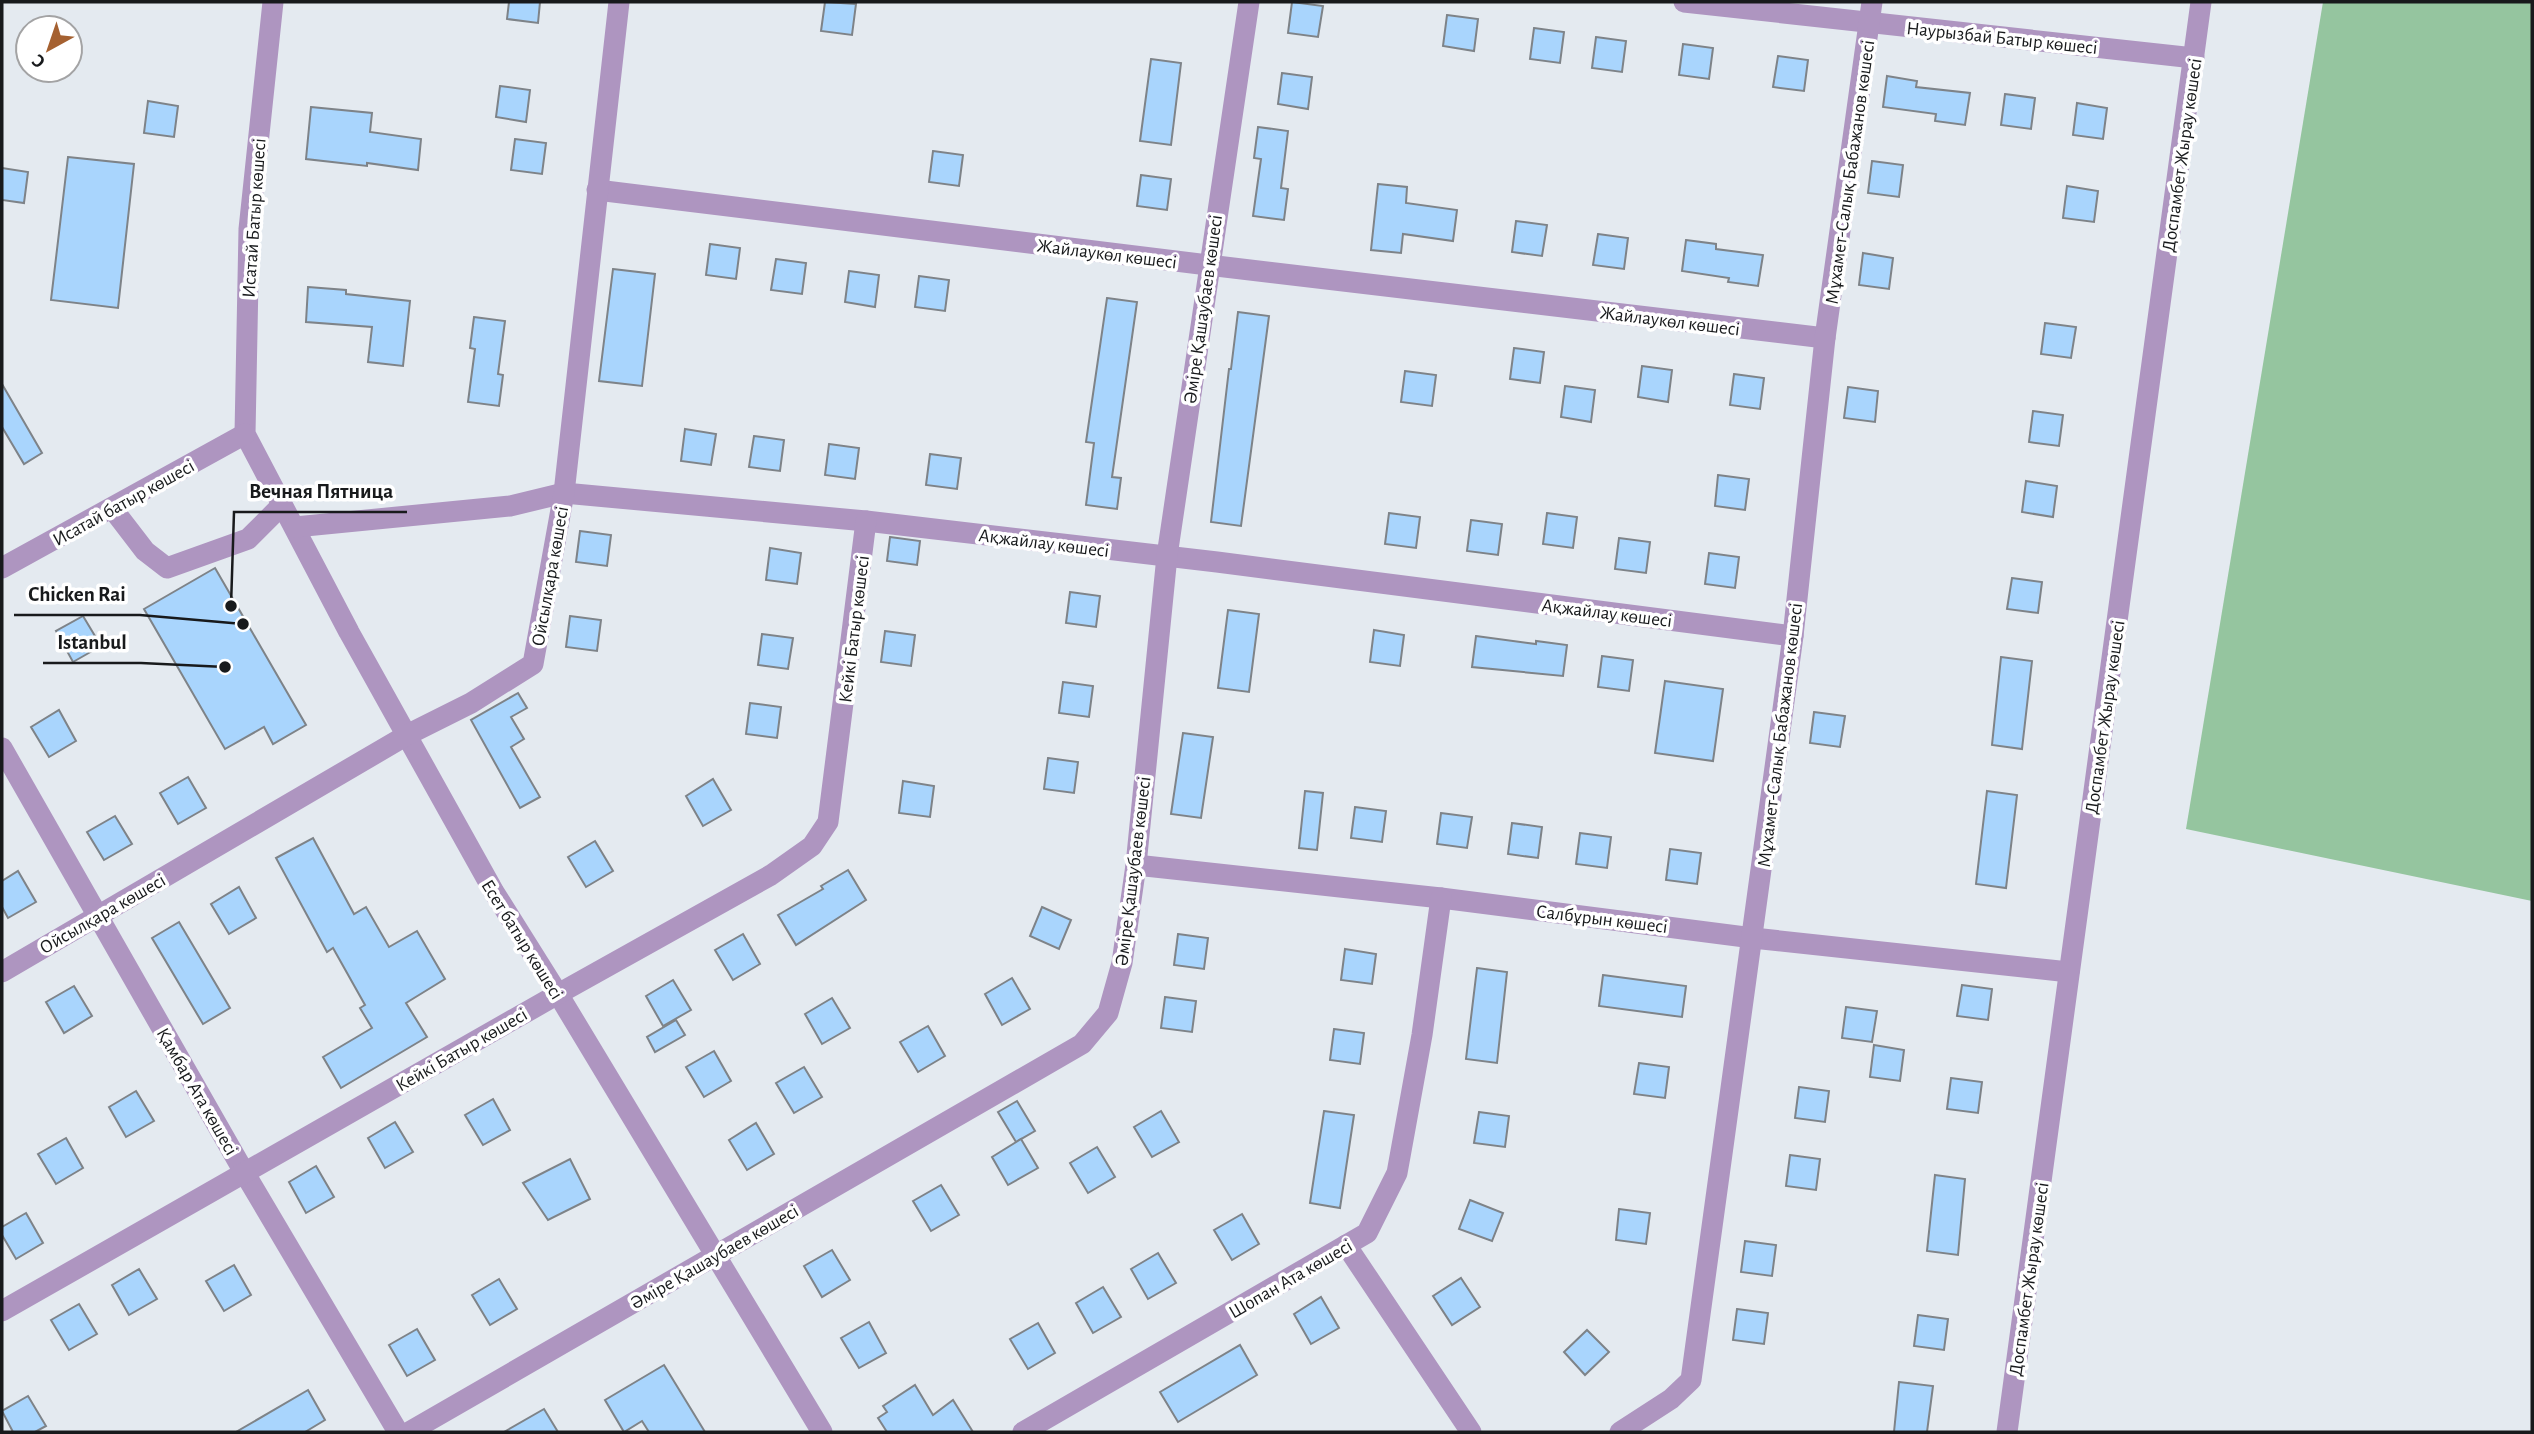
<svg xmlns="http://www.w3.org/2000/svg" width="2534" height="1434" viewBox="0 0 2534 1434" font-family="'Alegreya Sans',sans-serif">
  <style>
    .green { fill: #95c59f }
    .building { fill: #a9d5fd; stroke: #7e8388; stroke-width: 2 }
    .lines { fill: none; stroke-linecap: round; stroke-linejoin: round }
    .minor { stroke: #ae95c0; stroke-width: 21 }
    .labels { text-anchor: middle; stroke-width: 7; stroke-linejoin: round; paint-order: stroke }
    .street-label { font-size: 19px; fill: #181a1c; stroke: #fff }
    .leader { fill: none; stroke: #181a1c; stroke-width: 2.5 }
    .callout-dot { fill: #181a1c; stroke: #fff; stroke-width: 2.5 }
    .callout-label { font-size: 21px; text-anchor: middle; font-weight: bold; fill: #181a1c; stroke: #fff; stroke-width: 7; stroke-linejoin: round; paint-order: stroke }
  </style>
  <rect width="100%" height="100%" fill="#e4eaf0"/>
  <!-- green -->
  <path class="green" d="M2323,2H2532V901L2186,829Z"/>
  <!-- building -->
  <g class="building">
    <path d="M509,2H540L538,23L507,19Z"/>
    <path d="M825,2L856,4L852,35L821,31Z"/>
    <path d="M1292,2L1323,6L1318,37L1288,33Z"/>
    <path d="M1447,15L1478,19L1474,51L1443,46Z"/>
    <path d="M1534,28L1564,32L1560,63L1530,59Z"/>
    <path d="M1596,37L1626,41L1622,72L1592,68Z"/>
    <path d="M1683,44L1713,48L1709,79L1679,75Z"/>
    <path d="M1778,56L1808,60L1804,91L1773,87Z"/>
    <path d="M1151,59L1181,63L1171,145L1140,141Z"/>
    <path d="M1282,73L1312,77L1308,109L1278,104Z"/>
    <path d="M1887,76L1917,81L1916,87L1970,93L1965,125L1935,121L1936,114L1883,107Z"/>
    <path d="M500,86L530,90L526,122L496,117Z"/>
    <path d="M2005,94L2035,98L2031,129L2001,125Z"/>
    <path d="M148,101L178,106L174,137L144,133Z"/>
    <path d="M2077,103L2107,108L2103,139L2073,135Z"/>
    <path d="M311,107L372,113L370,132L421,139L418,170L367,163V166L306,159Z"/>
    <path d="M1258,127L1288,131L1281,188L1288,189L1284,220L1253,216L1261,159L1254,158Z"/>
    <path d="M515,139L546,143L542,174L511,170Z"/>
    <path d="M933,151L963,155L959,186L929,182Z"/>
    <path d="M68,157L134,164L118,308L51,300Z"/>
    <path d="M1872,161L1903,165L1899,197L1868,193Z"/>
    <path d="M2,168L28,172L24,203L2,200Z"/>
    <path d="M1141,175L1171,179L1167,210L1137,206Z"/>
    <path d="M1378,184L1407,187L1406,203L1457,210L1453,241L1403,234L1401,253L1371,250Z"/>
    <path d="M2067,186L2098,191L2094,222L2063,218Z"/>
    <path d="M1516,221L1547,225L1542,256L1512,252Z"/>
    <path d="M1598,234L1628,238L1624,269L1593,265Z"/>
    <path d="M1686,240L1716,244V249L1763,255L1758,286L1728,282L1729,278L1682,271Z"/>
    <path d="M710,244L740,248L736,279L706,275Z"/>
    <path d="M1863,253L1893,258L1889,289L1859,285Z"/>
    <path d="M776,259L806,263L802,294L771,290Z"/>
    <path d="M613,269L655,274L642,386L599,381Z"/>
    <path d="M849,271L879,275L875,307L845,302Z"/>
    <path d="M919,276L949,280L945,311L915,307Z"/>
    <path d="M308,287L346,290V294L410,301L403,366L368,362L372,327L306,322Z"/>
    <path d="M1107,298L1137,302L1112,477L1121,478L1117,509L1086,505L1094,443L1086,442Z"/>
    <path d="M1238,312L1269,316L1241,526L1211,522L1229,369H1231Z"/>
    <path d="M474,317L505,321L498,374L503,375L499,406L468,402L475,349L470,348Z"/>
    <path d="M2045,323L2076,327L2071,358L2041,354Z"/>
    <path d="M1514,348L1544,352L1540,383L1510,379Z"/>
    <path d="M1642,366L1672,370L1668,402L1638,397Z"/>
    <path d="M1405,371L1436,375L1432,406L1401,402Z"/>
    <path d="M1734,374L1764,378L1760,409L1730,405Z"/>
    <path d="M2,384L42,453L24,464L2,427Z"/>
    <path d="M1565,386L1595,390L1591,422L1561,417Z"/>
    <path d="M1848,387L1878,391L1875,422L1844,418Z"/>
    <path d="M2033,411L2063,415L2059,446L2029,442Z"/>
    <path d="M685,429L716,434L711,465L681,461Z"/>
    <path d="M754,436L784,440L780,471L749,467Z"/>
    <path d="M829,444L859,448L855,479L825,475Z"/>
    <path d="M930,454L961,458L957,489L926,485Z"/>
    <path d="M1718,475L1749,479L1745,510L1715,506Z"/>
    <path d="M2026,481L2057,486L2053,517L2022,512Z"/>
    <path d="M1389,513L1420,517L1416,548L1385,544Z"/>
    <path d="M1547,513L1577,517L1573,548L1543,544Z"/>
    <path d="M1471,520L1502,524L1498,555L1467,551Z"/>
    <path d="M580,531L611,535L607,566L576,562Z"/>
    <path d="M890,537L920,541L917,565L887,561Z"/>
    <path d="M1619,538L1650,542L1646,573L1615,569Z"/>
    <path d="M770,548L801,553L797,584L766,580Z"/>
    <path d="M1709,553L1739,557L1735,588L1705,584Z"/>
    <path d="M215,568L306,725L273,744L264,727L225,749L144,609Z"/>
    <path d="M2012,578L2042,582L2038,613L2007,609Z"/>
    <path d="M1070,592L1100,596L1096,627L1066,623Z"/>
    <path d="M1228,610L1259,614L1249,692L1218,688Z"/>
    <path d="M83,616L101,646L73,662L56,631Z"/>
    <path d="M570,616L601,620L597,651L566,647Z"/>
    <path d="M1374,630L1404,635L1400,666L1370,662Z"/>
    <path d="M885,631L915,635L911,666L881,662Z"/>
    <path d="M762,634L793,638L788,669L758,665Z"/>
    <path d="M1476,636L1536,644V641L1567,645L1563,676L1472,667Z"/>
    <path d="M1602,656L1633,660L1629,691L1598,687Z"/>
    <path d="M2001,657L2032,661L2022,749L1992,745Z"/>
    <path d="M1665,681L1723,689L1713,761L1655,753Z"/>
    <path d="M1063,682L1093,686L1089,717L1059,713Z"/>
    <path d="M518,693L527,708L511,717L524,739L511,747L540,797L520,808L471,720Z"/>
    <path d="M750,703L781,707L777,738L746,734Z"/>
    <path d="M59,710L76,741L49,757L31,727Z"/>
    <path d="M1814,712L1845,716L1840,747L1810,743Z"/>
    <path d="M1183,733L1213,737L1201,818L1171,814Z"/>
    <path d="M1048,758L1078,762L1074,793L1044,789Z"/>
    <path d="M188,777L206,808L178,824L160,793Z"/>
    <path d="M713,779L731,810L703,826L686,796Z"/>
    <path d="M903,781L934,786L930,817L899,813Z"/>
    <path d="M1305,791L1323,793L1317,850L1299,848Z"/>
    <path d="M1987,791L2017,795L2006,888L1976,884Z"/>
    <path d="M1355,807L1386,811L1382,842L1351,838Z"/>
    <path d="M1441,813L1472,817L1467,848L1437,844Z"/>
    <path d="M115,816L132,844L104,860L87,832Z"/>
    <path d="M1512,823L1542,827L1538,858L1508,854Z"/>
    <path d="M1580,833L1611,837L1607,868L1576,864Z"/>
    <path d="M313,838L354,914L366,907L389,947L417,931L445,979L406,1003L427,1037L341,1088L323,1057L372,1028L360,1008L365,1005L333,948L327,952L276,858Z"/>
    <path d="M595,841L613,871L586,887L568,857Z"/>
    <path d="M1670,849L1701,853L1697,884L1666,880Z"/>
    <path d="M848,870L866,900L796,945L778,915L823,889L821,886Z"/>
    <path d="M18,871L36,902L8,918L2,907V881Z"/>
    <path d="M239,887L256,918L229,934L211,904Z"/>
    <path d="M1042,907L1071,920L1059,949L1030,936Z"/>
    <path d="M179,922L230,1008L203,1024L152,938Z"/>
    <path d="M743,934L760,964L733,980L715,950Z"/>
    <path d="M1178,934L1208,938L1204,969L1174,965Z"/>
    <path d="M1345,949L1376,954L1372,984L1341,980Z"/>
    <path d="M1477,968L1507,972L1497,1063L1466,1059Z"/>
    <path d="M1603,975L1686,986L1682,1017L1599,1006Z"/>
    <path d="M1012,978L1030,1009L1002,1025L985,994Z"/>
    <path d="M673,980L691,1010L663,1026L646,996Z"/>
    <path d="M1962,985L1992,989L1988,1020L1957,1016Z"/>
    <path d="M74,986L92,1016L64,1033L46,1002Z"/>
    <path d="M1165,997L1196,1001L1192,1032L1161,1028Z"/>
    <path d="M832,998L850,1028L822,1044L805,1014Z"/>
    <path d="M1846,1007L1877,1011L1872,1042L1842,1038Z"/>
    <path d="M676,1020L685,1035L655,1052L647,1037Z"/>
    <path d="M928,1026L945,1056L918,1072L900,1042Z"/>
    <path d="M1334,1029L1364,1033L1360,1064L1330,1060Z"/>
    <path d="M1874,1045L1904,1050L1900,1081L1870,1077Z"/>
    <path d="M714,1051L731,1081L704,1097L686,1067Z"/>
    <path d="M1639,1063L1669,1067L1665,1098L1634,1094Z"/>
    <path d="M804,1067L822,1097L794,1113L776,1083Z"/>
    <path d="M1951,1078L1982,1082L1978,1113L1947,1109Z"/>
    <path d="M1799,1087L1829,1091L1825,1122L1795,1118Z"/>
    <path d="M136,1091L154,1121L126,1137L109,1107Z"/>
    <path d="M493,1099L510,1130L483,1145L465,1115Z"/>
    <path d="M1017,1101L1035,1131L1016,1142L998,1112Z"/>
    <path d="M1161,1111L1179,1142L1152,1157L1134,1127Z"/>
    <path d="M1324,1111L1354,1115L1340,1208L1310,1203Z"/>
    <path d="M1479,1112L1509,1116L1505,1147L1474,1143Z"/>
    <path d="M395,1122L413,1152L385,1168L368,1138Z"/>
    <path d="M756,1123L774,1154L747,1170L729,1140Z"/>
    <path d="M66,1138L83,1168L56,1184L38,1154Z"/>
    <path d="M1021,1139L1038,1168L1008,1185L992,1157Z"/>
    <path d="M1097,1147L1115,1177L1088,1193L1070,1163Z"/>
    <path d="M1790,1155L1820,1159L1816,1190L1786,1186Z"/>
    <path d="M570,1159L590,1199L548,1220L523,1183Z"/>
    <path d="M316,1166L334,1197L306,1213L289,1182Z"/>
    <path d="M1935,1175L1965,1179L1958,1255L1927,1251Z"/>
    <path d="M941,1185L959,1215L931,1231L913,1201Z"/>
    <path d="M1470,1200L1503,1213L1492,1241L1459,1229Z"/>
    <path d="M1619,1209L1650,1213L1646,1244L1616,1240Z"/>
    <path d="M26,1213L43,1243L16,1259L2,1235V1227Z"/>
    <path d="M1242,1214L1259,1244L1232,1260L1214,1230Z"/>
    <path d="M1745,1241L1776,1245L1772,1276L1741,1272Z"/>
    <path d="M832,1250L850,1280L822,1297L804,1266Z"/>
    <path d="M1158,1253L1176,1283L1148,1299L1131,1269Z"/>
    <path d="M234,1265L251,1295L224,1311L206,1281Z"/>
    <path d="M139,1269L157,1299L129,1315L112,1285Z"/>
    <path d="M1461,1278L1480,1307L1452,1325L1433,1296Z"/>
    <path d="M499,1279L517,1309L490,1325L472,1295Z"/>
    <path d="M1103,1287L1121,1317L1093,1333L1076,1303Z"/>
    <path d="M1321,1297L1339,1328L1311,1344L1294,1314Z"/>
    <path d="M79,1304L97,1334L69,1350L51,1320Z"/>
    <path d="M1737,1309L1768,1313L1764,1344L1733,1340Z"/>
    <path d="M1918,1315L1948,1319L1944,1350L1914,1346Z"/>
    <path d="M869,1322L886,1353L859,1368L841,1338Z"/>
    <path d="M1038,1323L1055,1353L1028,1369L1010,1339Z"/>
    <path d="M417,1329L435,1360L407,1376L389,1345Z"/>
    <path d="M1587,1330L1609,1352L1585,1375L1564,1352Z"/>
    <path d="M1240,1345L1257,1375L1178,1422L1160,1392Z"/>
    <path d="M664,1365L705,1432H649L642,1421L624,1432L605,1400Z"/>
    <path d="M1899,1382L1933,1386L1927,1432H1894Z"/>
    <path d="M915,1385L933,1415L953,1400L973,1432H887L878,1418L887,1412L883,1406Z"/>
    <path d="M308,1390L325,1420L305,1432H236Z"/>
    <path d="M28,1396L46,1426L35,1432H13L2,1411Z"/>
    <path d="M544,1409L558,1432H504Z"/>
  </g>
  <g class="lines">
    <!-- minor -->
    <g class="minor">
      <path d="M273,2L249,229L245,434L349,632L494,892L558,994L822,1432"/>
      <path d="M1684,2L2194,58"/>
      <path d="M597,190L1208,265L1825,338"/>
      <path d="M112,508L145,551L167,568L248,539L282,505"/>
      <path d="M295,527L510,506L564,493L866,521L1217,562L1793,636"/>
      <path d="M2,568L245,434"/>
      <path d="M2,748L244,1172L398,1432"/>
      <path d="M1136,865L1441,898L1753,938L2069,972"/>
      <path d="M2,972L407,735L471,703L533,664L564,493L619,2"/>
      <path d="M1346,1245L1471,1432"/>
      <path d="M2,1311L558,994L771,875L812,846L828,822L866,521"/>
      <path d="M409,1432L1082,1044L1108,1013L1122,963L1136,865L1167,556L1249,2"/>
      <path d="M1023,1432L1367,1233L1397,1173L1422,1035L1441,898"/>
      <path d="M1620,1432L1671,1399L1691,1380L1793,636L1825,338L1872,2"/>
      <path d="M2007,1432L2201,2"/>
    </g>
  </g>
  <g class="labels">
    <!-- street labels -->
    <g class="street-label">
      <text transform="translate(2002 37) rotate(6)" y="7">Наурызбай Батыр көшесі</text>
      <text transform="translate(2181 155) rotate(-82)" y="7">Доспамбет Жырау көшесі</text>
      <text transform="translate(1849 172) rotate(-82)" y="7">Мұхамет-Салық Бабажанов көшесі</text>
      <text transform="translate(253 218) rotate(-86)" y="7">Исатай Батыр көшесі</text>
      <text transform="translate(1107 253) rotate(7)" y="7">Жайлаукөл көшесі</text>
      <text transform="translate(1202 309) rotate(-82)" y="7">Әміре Қашаубаев көшесі</text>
      <text transform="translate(1670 320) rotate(7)" y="7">Жайлаукөл көшесі</text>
      <text transform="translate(123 502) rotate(-29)" y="7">Исатай батыр көшесі</text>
      <text transform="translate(1044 542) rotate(7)" y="7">Ақжайлау көшесі</text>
      <text transform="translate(549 576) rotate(-80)" y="7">Ойсылқара көшесі</text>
      <text transform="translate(1607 612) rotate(7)" y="7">Ақжайлау көшесі</text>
      <text transform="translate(853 629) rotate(-83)" y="7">Кейкі Батыр көшесі</text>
      <text transform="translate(2104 717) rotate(-82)" y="7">Доспамбет Жырау көшесі</text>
      <text transform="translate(1779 735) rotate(-83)" y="7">Мұхамет-Салық Бабажанов көшесі</text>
      <text transform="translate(1132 871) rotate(-83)" y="7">Әміре Қашаубаев көшесі</text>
      <text transform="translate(102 913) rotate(-30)" y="7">Ойсылқара көшесі</text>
      <text transform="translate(1602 918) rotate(7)" y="7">Салбұрын көшесі</text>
      <text transform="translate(523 939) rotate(58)" y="7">Есет батыр көшесі</text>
      <text transform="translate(461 1049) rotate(-30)" y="7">Кейкі Батыр көшесі</text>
      <text transform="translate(198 1091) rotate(60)" y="7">Қамбар Ата көшесі</text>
      <text transform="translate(714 1256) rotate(-30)" y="7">Әміре Қашаубаев көшесі</text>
      <text transform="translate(1290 1278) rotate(-30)" y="7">Шопан Ата көшесі</text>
      <text transform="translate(2028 1279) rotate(-82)" y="7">Доспамбет Жырау көшесі</text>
    </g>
  </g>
  <!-- callouts -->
  <path class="leader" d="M231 606L234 512H407M243 624L140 615H14M225 667L141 663H43"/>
  <g class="callout-dot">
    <circle cx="231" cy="606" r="7"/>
    <circle cx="243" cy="624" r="7"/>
    <circle cx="225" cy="667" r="7"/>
  </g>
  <g class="callout-label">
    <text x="321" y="498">Вечная Пятница</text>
    <text x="77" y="601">Chicken Rai</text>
    <text x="92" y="649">Istanbul</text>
  </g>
  <!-- border -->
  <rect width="2534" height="1434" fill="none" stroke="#181a1c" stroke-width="7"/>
  <!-- north arrow -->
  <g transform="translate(49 49) rotate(220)"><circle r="33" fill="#ffffff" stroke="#a3a3a4" stroke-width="2"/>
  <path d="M0-5L12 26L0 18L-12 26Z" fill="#a56131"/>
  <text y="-10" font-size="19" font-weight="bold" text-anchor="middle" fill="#181a1c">С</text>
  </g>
</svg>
